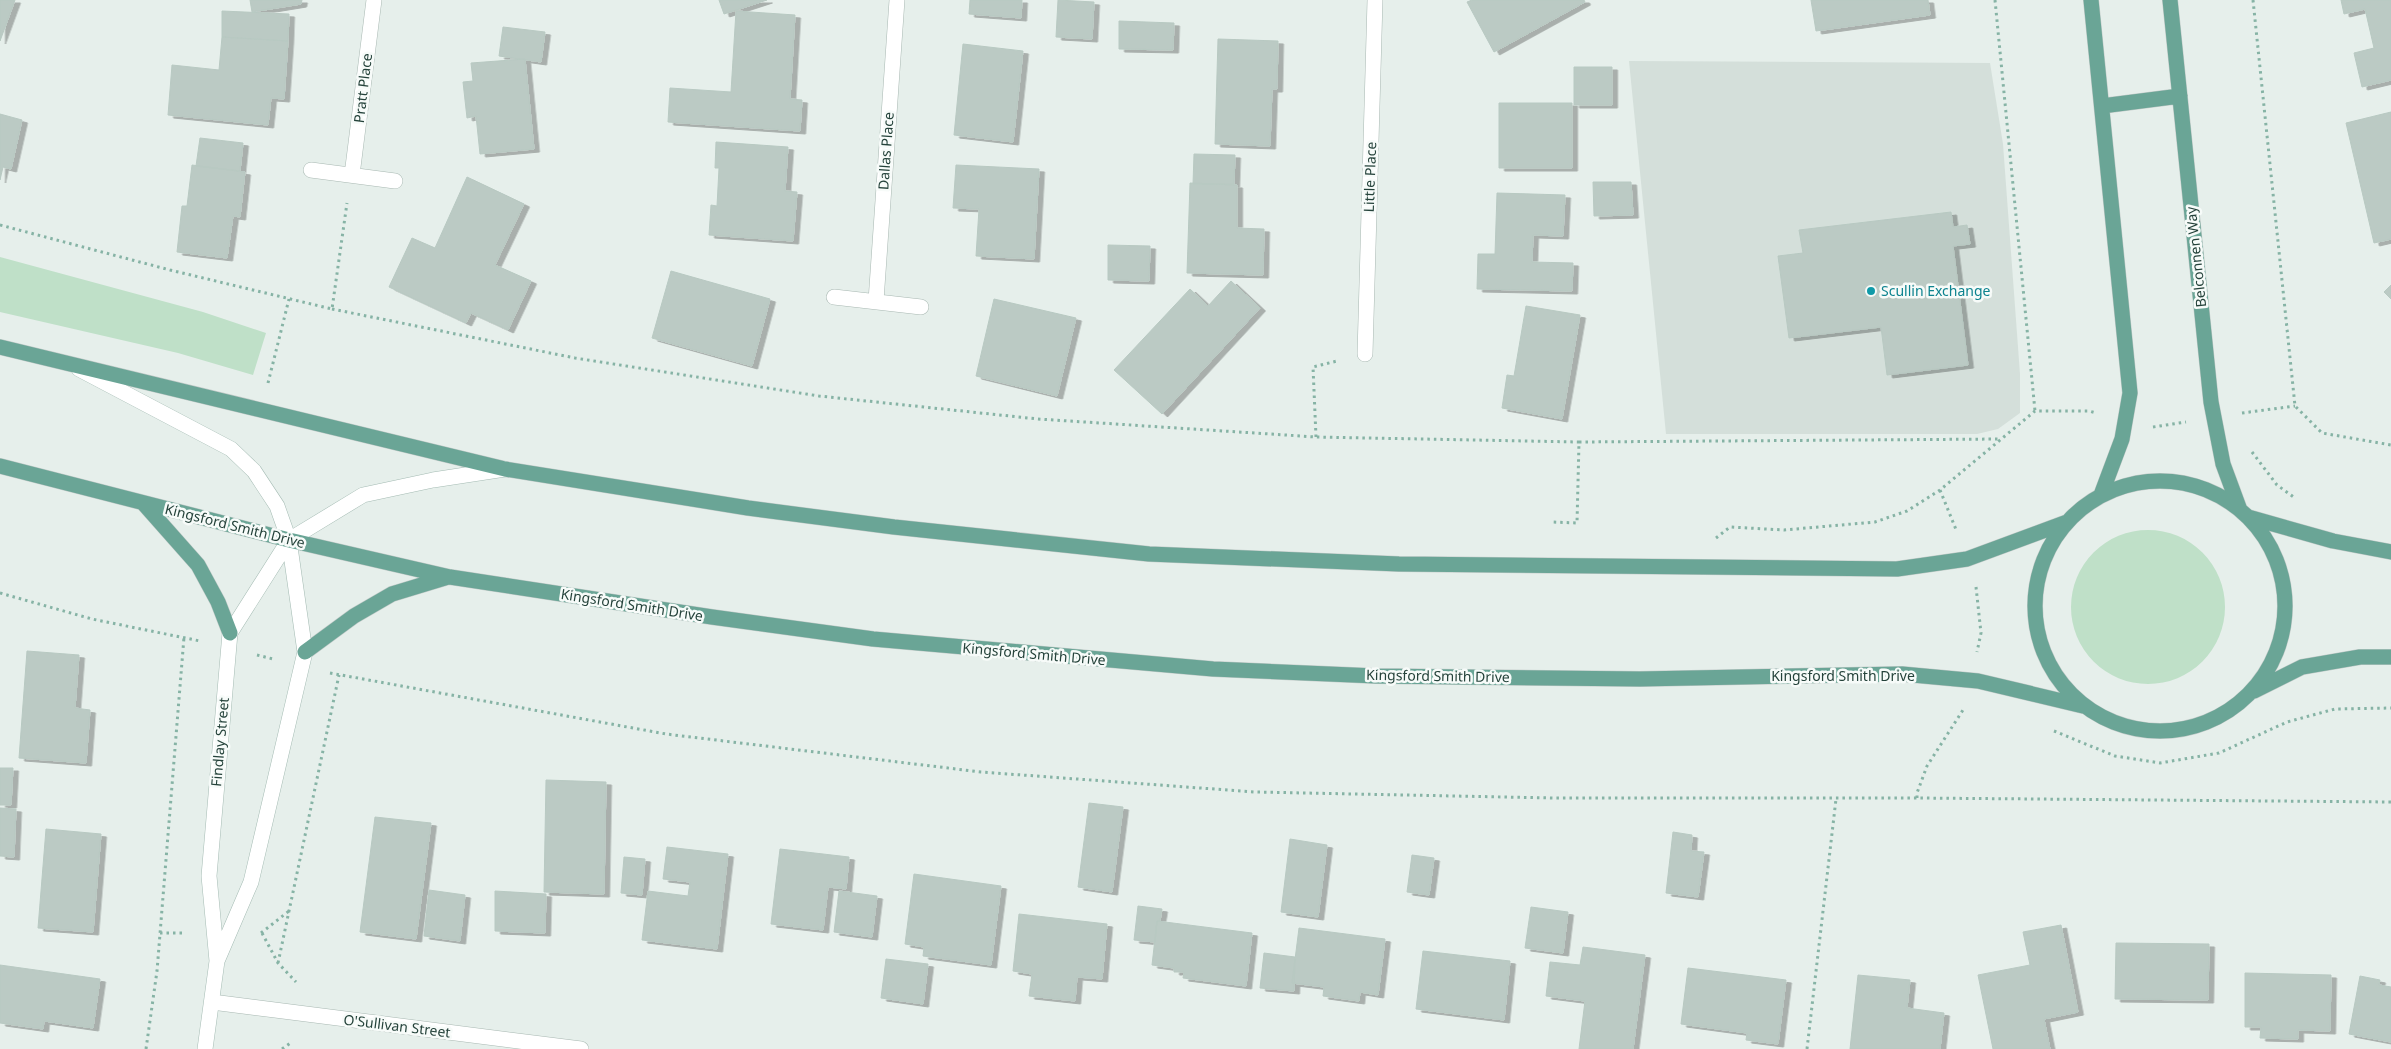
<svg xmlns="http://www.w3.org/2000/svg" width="2391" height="1049" viewBox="0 0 2391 1049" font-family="'Noto Sans',sans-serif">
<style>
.built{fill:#d4dfda}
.green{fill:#bfe0c8}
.building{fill:#bbcac4;stroke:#b8c9c2;filter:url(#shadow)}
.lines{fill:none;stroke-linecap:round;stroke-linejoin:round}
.street-casing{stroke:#a8b8b2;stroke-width:16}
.secondary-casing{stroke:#a4bbb3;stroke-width:16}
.primary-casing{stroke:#c2cac8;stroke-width:16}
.path{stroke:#86b3a5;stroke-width:3;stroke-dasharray:2.5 4;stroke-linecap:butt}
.street{stroke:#fff;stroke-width:15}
.secondary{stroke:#fff;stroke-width:15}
.primary{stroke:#6aa596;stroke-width:15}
.culture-dot{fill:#0f9aa8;stroke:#f7fbf9;stroke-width:2}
.labels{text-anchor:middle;stroke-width:5;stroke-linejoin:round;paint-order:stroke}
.street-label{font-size:14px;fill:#24423a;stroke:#f7fbf9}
.culture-label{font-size:14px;fill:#0d838f;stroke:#f7fbf9;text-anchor:start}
</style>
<defs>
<filter id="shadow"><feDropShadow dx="5.5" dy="3" stdDeviation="0" flood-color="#0004"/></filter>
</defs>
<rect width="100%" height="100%" fill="#e6efeb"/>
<path class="built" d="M1629,61L1990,63L2003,144L2020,374V413L1998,429L1977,434H1666Z"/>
<path class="green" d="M0,257L203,312L266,333L253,375L178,353L0,312Z
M2071 607a77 77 0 1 1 154 0a77 77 0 1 1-154 0Z"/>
<path class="building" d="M0,0H15L0,41Z
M250,0H302L301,4L252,12Z
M719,0H767L724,14Z
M970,0H1022L1021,18L969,14Z
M1058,0L1094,2L1092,39L1056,37Z
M1472,0H1584L1585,2L1494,52L1467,2Z
M1811,0H1928L1930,15L1816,31Z
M2341,0H2391V80L2362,87L2354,53L2374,48L2365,9L2344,14Z
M222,11L289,14L288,41L222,37Z
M736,11L795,15L790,99L802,100L800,131L668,122L670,88L731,92Z
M1119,21L1174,23L1173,50L1119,49Z
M503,27L545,32L541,62L499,56Z
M222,37L288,41L284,99L271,98L268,125L168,115L172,65L219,70Z
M1218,39L1278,41L1277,89H1272L1270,146L1215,144Z
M963,44L1023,51L1013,142L954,135Z
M525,59L534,149L480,154L476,116L467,118L463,82L473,81L471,63Z
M1574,67H1612V105H1574Z
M1499,103H1572V168H1499Z
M2391,112V239L2374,243L2346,123Z
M0,114L22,120L11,169L3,167L0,180Z
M200,138L243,143L240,171L196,166Z
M716,142L788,147L785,191L797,192L793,241L709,235L711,205L717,206L719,168H715Z
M1194,154L1235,155L1234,184H1193Z
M192,165L245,172L240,217L233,216L227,258L177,252L182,206H187Z
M956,165L1039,169L1034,259L976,256L979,209L953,208Z
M467,177L524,204L495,265L531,281L508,330L471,313L466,323L389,287L412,238L435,248Z
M1593,182H1631L1633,215L1594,216Z
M1190,183L1237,185V228L1264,229L1263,275L1187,273Z
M1497,193L1565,195L1563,236L1533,235L1532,262L1573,263L1572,291L1477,289L1478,254H1495Z
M1951,212L1953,227L1967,225L1970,244L1953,246L1968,365L1887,375L1881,327L1789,338L1778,256L1803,253L1799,230Z
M1108,245L1150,246L1149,281L1108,280Z
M671,271L770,299L752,366L652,338Z
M1231,281L1260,308L1162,414L1114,370L1190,289L1208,306Z
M2391,285V299L2384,292Z
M994,299L1076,318L1057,396L976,376Z
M1526,306L1580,315L1562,419L1502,408L1507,375L1514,376Z
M27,651L79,655L75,708L90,710L86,763L19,758Z
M0,768H13L11,805H0Z
M546,780L606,782L604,894L544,892Z
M1089,803L1123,807L1112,892L1078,887Z
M0,808L16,809L14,857L0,856Z
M375,817L431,823L416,939L360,932Z
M46,829L101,834L93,932L38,928Z
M1673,832L1692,835L1691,851L1704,852L1698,897L1666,893Z
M1290,839L1327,845L1318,917L1281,912Z
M667,847L728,854L717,949L642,940L648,891L688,896L690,882L663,879Z
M780,849L849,857L846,889L828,887L823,930L771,924Z
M1412,855L1434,858L1429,895L1407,892Z
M624,857L645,859L642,895L621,893Z
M914,874L1001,886L991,965L923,956L924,947L905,944Z
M429,890L465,895L460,941L424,936Z
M495,891L546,894L545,933L495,931Z
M839,891L877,896L872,937L834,932Z
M1138,906L1162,909L1160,921H1157L1155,942L1134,940Z
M1531,907L1568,912L1563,953L1525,948Z
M1019,914L1107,924L1102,979L1077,977L1075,1001L1029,996L1032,974L1013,971Z
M1157,921L1252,933L1246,986L1183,978L1184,972H1174V968L1152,965Z
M2061,925L2078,1012L2044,1019L2050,1049H1993L1978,975L2030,965L2023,932Z
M1299,928L1385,939L1378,995L1360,992L1359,1001L1323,996L1324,987L1292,983Z
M2116,943L2209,944L2208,1000L2115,999Z
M1583,947L1645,955L1633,1049H1579L1585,1001L1546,996L1550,962L1580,965Z
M1423,951L1510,961L1504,1020L1416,1009Z
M1264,953L1295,957L1294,991L1260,988Z
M886,959L928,964L923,1004L881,998Z
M0,965L100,979L93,1028L44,1021L43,1029L0,1023Z
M1688,968L1786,980L1778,1044L1746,1040L1747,1033L1681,1024Z
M2245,973L2331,975L2330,1031L2298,1030V1039L2260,1038L2261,1027H2245Z
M1858,975L1910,980L1907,1008L1944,1013L1940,1049H1850Z
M2360,976L2380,980L2379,985L2391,987V1042L2349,1034Z"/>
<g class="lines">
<g class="street-casing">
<path id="street" d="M311,170L395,181
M352,175L374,0
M834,297L921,307
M876,301L897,0
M1365,354L1375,0
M212,1002L581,1049"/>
</g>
<g class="secondary-casing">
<path id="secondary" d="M79,369L231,449L254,471L277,506L289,540L305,652L251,882L217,961
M205,1049L217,961L209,876L230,633L289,540L363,495L433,480L505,469"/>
</g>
<g class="primary-casing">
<path id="primary" d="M2091,0L2130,393L2122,439L2101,495
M2170,0L2211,402L2223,464L2240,510
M2102,106L2180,96
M0,347L505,469L748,508L894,527L1149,554L1399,564L1897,569L1967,559L2067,522
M0,466L289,540L450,577L712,617L873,639L1213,669L1376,676L1640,679L1902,674L1978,681L2083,706
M2035 606a125 125 0 1 1 250 0a125 125 0 1 1-250 0Z
M144,504L198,565L218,602L230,633
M2248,517L2333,541L2391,552
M305,652L354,616L392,594L448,577
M2254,691L2302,667L2360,657H2391"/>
</g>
<path class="path" d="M1995,0L2035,411
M2253,0L2295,406L2322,433L2391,445
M0,225L170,270L332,309L347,203
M332,309L575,358L819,396L1038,419L1316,437L1579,442L1577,523L1551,522
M268,383L289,299
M2242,413L2295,406
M2153,427L2186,422
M1316,437L1313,367L1337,361
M1579,442L2001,439
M2252,452L2277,485L2295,498
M1940,490L1957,532
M1716,538L1730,527L1784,530L1875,522L1907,511L1940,490L2035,411H2089L2096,413
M1976,587L1981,633L1977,652
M0,593L92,619L200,641
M257,655L273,659
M330,673L666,734L981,772L1255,792L1554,798H1917L2391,802
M2054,731L2115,756L2160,763L2219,753L2287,722L2335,709L2391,708
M1917,798V793L1927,766L1963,710
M160,933H185
M261,933L289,911
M262,933L278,963L296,982
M278,963L339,675
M146,1049L157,971L184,637
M282,1049L292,1042
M1807,1049L1836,799"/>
<use href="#street" class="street"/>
<use href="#secondary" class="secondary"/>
<use href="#primary" class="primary"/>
</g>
<circle class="culture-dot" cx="1871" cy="291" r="5"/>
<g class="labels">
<g class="street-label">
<text transform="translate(363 88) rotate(-83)" y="5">Pratt Place</text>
<text transform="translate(886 151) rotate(-86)" y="5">Dallas Place</text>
<text transform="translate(1370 177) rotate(-88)" y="5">Little Place</text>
<text transform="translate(2196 257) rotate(-96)" y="5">Belconnen Way</text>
<text transform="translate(235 526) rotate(14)" y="5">Kingsford Smith Drive</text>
<text transform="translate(632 605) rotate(9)" y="5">Kingsford Smith Drive</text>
<text transform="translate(1034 654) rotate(5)" y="5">Kingsford Smith Drive</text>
<text transform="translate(1438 676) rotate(1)" y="5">Kingsford Smith Drive</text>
<text x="1843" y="681">Kingsford Smith Drive</text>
<text transform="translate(220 742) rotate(-85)" y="5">Findlay Street</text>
<text transform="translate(397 1026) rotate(7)" y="5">O'Sullivan Street</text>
</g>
<g class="culture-label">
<text x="1881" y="296">Scullin Exchange</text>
</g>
</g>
</svg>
